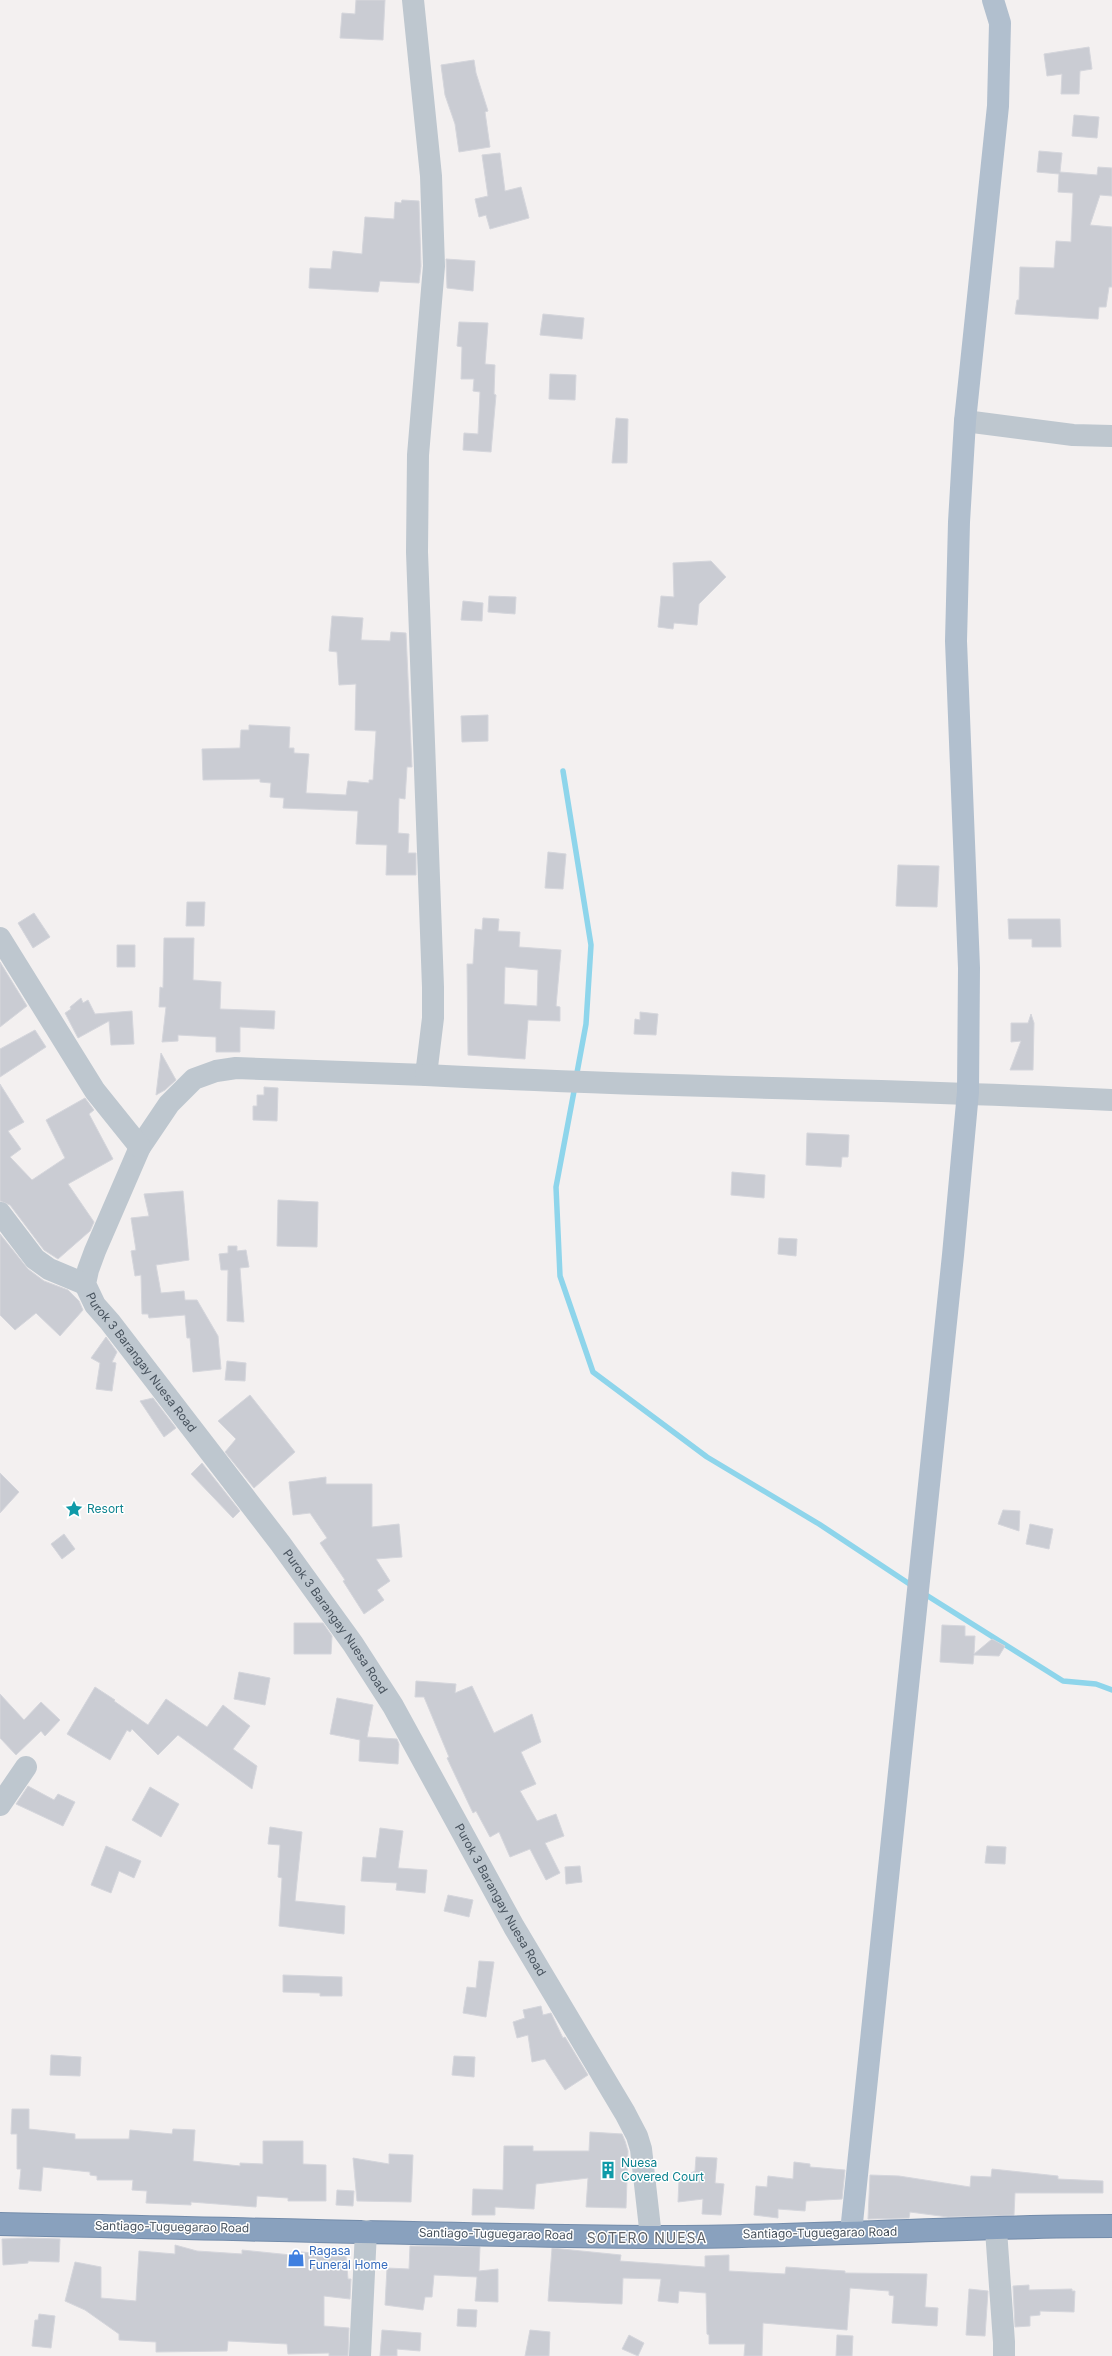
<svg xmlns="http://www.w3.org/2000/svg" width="1112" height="2356" viewBox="0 0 1112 2356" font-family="Inter,sans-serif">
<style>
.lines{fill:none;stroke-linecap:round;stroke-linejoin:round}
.stream{stroke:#8ed5eb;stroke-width:5.5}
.building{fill:#caccd3;stroke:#d5d6dc;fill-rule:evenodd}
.highway-casing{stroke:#748caa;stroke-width:24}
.minor{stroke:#bec7cf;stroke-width:22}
.major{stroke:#b1bfce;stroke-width:22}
.highway{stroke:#89a1be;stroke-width:22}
.labels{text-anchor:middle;stroke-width:3;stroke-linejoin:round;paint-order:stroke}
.street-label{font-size:12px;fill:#48535e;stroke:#fff}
.culture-label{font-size:12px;fill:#0d838f;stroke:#fff;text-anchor:start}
.shop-label{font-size:12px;fill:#366cbe;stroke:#fff;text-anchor:start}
.quarter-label{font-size:14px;letter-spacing:1px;fill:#5d6065;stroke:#fff}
</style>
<rect width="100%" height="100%" fill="#f3f0f0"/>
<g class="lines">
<path class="stream" d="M563,771L591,945L586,1024L576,1078
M575,1086L556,1187L560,1276L593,1372L707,1457L819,1524L914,1587
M923,1593L1063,1681L1096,1684L1112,1690"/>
</g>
<path class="building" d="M356,0H385L383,40L340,38L342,13L355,14Z
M1089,47L1092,69L1080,71L1079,94H1061L1062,74L1047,76L1044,54Z
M474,60L476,73L488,111L485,112L490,147L459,152L455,124L445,95L441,65Z
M1074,115L1099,117L1097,138L1072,136Z
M1039,151L1062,153L1060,172L1097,175L1098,167L1112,168V196L1100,195L1090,225L1112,227V287H1109L1106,307H1099L1098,319L1015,314L1017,300H1019L1020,267L1054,268L1056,241L1071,242L1073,193L1058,192L1059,174L1037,172Z
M500,153L505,191L521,187L529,218L490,229L486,215L479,217L475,199L488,196L482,155Z
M402,200L419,201L421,266L419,283L380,281L378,292L309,288L310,268L331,269L333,251L362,254L365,217L394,219L395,202L401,203Z
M446,259L475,261L473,291L447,288Z
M543,314L584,318L582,339L540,335Z
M459,322L488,323L485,364L495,365L494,394L496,395L491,452L463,450L464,433L478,434L480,392L473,391L474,379H461L462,347L457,346Z
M550,374L576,375L575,400L549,399Z
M616,418L628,419L627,463H612Z
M711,561L726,577L699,604L697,625L674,623L673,629L658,627L661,596L674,597L673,563Z
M489,596L516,597L515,614L488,612Z
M463,601L483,603L482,621L461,620Z
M332,616L363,618L361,640L390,641L391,632L406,633L412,767H407L405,799L399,798L398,833L409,834L408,853H416V875H386L387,845L356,844L358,811L283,808L284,798L270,797L271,783L260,782V779L203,780L202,749L240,748L241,730H249V725L290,727L289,748H294V753L309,754L306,793L346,795L348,781L369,783V780H373L376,731L355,730L356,684L339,685L337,652L329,651Z
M488,715V741L462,742L461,716Z
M548,852L566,854L563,889L545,888Z
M898,865L939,866L937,907L896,906Z
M187,902H205L204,926H186Z
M34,913L50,937L33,948L18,923Z
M483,918L499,919L498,931L520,932L519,947L561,950L556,1006L560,1007V1021L528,1020L525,1059L468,1055L467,964H473L475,929L482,930ZM505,967L538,970L537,1006L504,1004Z
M1008,919H1060L1061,947H1032V939H1009Z
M164,938H194L193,980L221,982L220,1009L275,1011L274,1029L240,1027V1052H216V1037L178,1035V1041L162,1042L166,1007H159L160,987L163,988Z
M117,945H135V967H117Z
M0,962L27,1006L0,1027Z
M81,998L83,1003L88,1000L95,1014L132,1011L134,1044L111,1045L109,1021L78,1038L65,1013L71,1009L70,1007Z
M640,1012L658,1014L656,1035L634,1034L635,1019L640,1020Z
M1031,1014L1034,1023L1033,1070H1010L1021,1041L1011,1042V1023H1028Z
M35,1030L46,1047L0,1077V1049Z
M161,1053L176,1080L165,1090L156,1095Z
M0,1084L24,1122L8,1131L21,1149L10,1157L32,1180L65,1158L46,1120L85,1098L94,1110L89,1114L113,1159L68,1184L94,1222L90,1231L58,1259L44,1250L10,1205L0,1201Z
M264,1087L278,1088L277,1121L253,1120V1106H257V1095H264Z
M807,1133L849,1135L848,1157H842L841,1167L806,1165Z
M732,1172L765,1175L764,1198L731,1195Z
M183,1191L189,1260L156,1265L161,1293L184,1291L185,1300H197L218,1336L221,1369L193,1372L190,1338H187L185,1315L149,1318L148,1314H142L141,1275L135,1276L131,1251L136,1250L131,1218L149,1216L144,1194Z
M278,1200L318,1202L317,1247L277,1246Z
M0,1234L28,1269L44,1281L68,1290L79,1301L83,1310L60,1336L36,1313L15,1330L0,1315Z
M779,1238L797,1239L796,1256L778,1254Z
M228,1246H237V1251L246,1250L249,1267L240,1268L244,1322L227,1321L228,1270H221L219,1254L228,1253Z
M106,1337L117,1352L112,1362L116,1363L112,1391L96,1389L100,1363L91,1358Z
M227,1361L246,1363L245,1381L225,1380Z
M250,1395L295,1452L254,1488L225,1452L236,1439L218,1421Z
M153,1398L176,1428L164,1437L140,1401Z
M202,1463L240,1511L233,1518L191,1474Z
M0,1473L19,1492L0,1513Z
M326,1477V1484H372V1527L399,1524L402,1557L376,1559L390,1581L377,1590L384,1600L364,1614L343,1581L345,1580L320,1543L327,1538L310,1513L293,1515L289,1482Z
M1003,1510L1020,1511L1019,1531L998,1524Z
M1030,1524L1053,1529L1049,1549L1026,1544Z
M64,1534L75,1549L62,1559L51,1544Z
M294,1623H323L332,1636L331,1654H294Z
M942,1625L965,1626V1636H975L974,1654L992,1639L1005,1646L999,1656L974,1655L973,1664L940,1662Z
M239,1672L270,1678L265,1705L234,1699Z
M416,1681L456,1684L455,1693L472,1686L494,1733L532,1714L541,1742L521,1752L536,1784L520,1791L537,1821L556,1814L564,1836L545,1843L560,1873L546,1880L530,1849L510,1857L499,1832L490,1837L476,1811L473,1813L447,1758L449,1757L424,1697H415Z
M95,1687L115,1700L114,1701L148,1725L166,1699L207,1727L223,1705L250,1726L233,1749L257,1766L252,1789L178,1735L158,1755L132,1729L130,1732L127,1730L110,1760L67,1734Z
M0,1694L24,1720L41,1702L60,1720L45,1736L41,1731L16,1755L0,1738Z
M337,1698L373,1705L367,1737L397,1739L399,1744L398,1764L359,1761L360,1740L330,1734Z
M28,1786L54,1800L58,1794L75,1802L63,1826L16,1804Z
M150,1787L179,1804L161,1837L132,1820Z
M270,1827L302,1832L295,1901L345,1906L344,1934L279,1926L282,1878L278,1877L280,1845L268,1844Z
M380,1828L403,1831L398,1868L427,1870L425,1893L396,1890L397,1883L361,1881L363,1857L376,1858Z
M106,1846L141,1861L134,1878L119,1871L111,1893L91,1885Z
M987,1846L1006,1847L1005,1864L985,1863Z
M580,1866L582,1882L566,1884L565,1867Z
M448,1895L473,1900L469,1917L444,1911Z
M479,1961L494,1962L486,2017L463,2013L467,1987L476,1988Z
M283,1975L342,1977V1996H320V1993L283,1992Z
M541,2006L543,2015L551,2013L563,2038L565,2037L588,2075L565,2090L545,2059L532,2062L528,2035L517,2038L513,2022L525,2018L523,2010Z
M51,2055L81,2057L80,2076L50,2075Z
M454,2056L475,2057L474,2077L452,2075Z
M12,2109H29V2129L75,2134V2139H129L130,2130L172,2134L173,2129L195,2130L193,2161L240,2166V2163L263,2164V2141H303V2164L326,2165V2201H288V2198L257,2196L256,2207L191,2202V2205L146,2203L147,2191L132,2190L133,2180H97V2176L90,2175V2172L43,2167L41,2191L19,2189L21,2169H17V2134H11Z
M590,2132L622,2134L625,2141L628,2151L626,2208L586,2207L588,2178L536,2184L534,2209L495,2207V2215H472L473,2189L503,2190L504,2146H533V2151H589Z
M389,2154L413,2155L411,2202L357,2201L353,2158L389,2164Z
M696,2157L717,2158L715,2183L724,2184L721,2215L702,2214L703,2199L678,2202L679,2179L695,2171Z
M794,2162L810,2164V2167L845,2170L842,2199L806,2201L805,2211L778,2209V2218L754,2215L756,2186L767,2187L768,2176L793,2179Z
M992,2169L1058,2176V2179L1103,2181V2193H1015L1014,2215L948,2217L910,2212L909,2218L868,2219L870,2175L899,2176L970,2187L971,2176L991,2177Z
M337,2190L354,2191L353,2206L336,2205Z
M28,2238L60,2239L59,2262L28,2261V2263L3,2265L2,2239Z
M175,2245L197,2251L242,2254V2250L291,2255V2251L346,2256L348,2279H351L350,2299L324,2296V2326L349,2328L348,2356H329V2353L288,2354L287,2344L228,2341L227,2351L156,2352V2342L119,2340V2334L85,2310L65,2301L75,2262L101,2267V2298L136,2301L139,2251L175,2254Z
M410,2246L480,2247L479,2271L498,2269V2302L475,2301L477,2277L434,2275L432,2297H425L423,2310L385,2305L387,2268L409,2269Z
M552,2248L621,2255L620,2261L705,2267V2256L729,2255V2271L785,2274L786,2267L845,2271V2273L927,2274L925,2307L938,2308L937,2326L892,2323L894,2296L889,2295V2291L850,2288L847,2330L763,2323L762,2356H744L745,2344H709V2335L707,2334L706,2293L679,2291L678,2303L658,2301L661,2279L623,2278L622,2304L548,2301Z
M1029,2285V2290L1072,2289V2291H1075L1074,2312L1040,2311V2315L1030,2316V2326L1015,2327L1013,2286Z
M969,2289L988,2291L985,2336L966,2335Z
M458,2309L477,2310L476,2327L457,2326Z
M39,2314L55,2316L51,2348L32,2346L35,2320H38Z
M382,2330L421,2333L420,2351L397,2349V2356H380Z
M530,2330L550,2332L549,2356H525Z
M629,2335L644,2343L638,2356L622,2349Z
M837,2335L853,2336L852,2356H836Z"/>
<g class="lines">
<g class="highway-casing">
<path id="highway" d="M0,2224C216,2228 432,2235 648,2237C803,2238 958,2226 1112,2226"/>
</g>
<g class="minor">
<path id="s1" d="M413,0L431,176L434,266L418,455L417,552L433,987V1018L426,1075L236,1068L216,1071L194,1079L169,1104L140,1147L95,1251L88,1270L85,1284L95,1305L110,1322L280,1543L353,1644L393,1706L514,1927L625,2113L637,2136L641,2149L651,2237"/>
<path d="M965,421L1073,435L1112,436"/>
<path d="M0,938L95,1091L140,1147"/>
<path d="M426,1075C655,1088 884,1088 1112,1100"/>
<path d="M0,1213L35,1259L49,1269L85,1284"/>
<path d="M0,1805L26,1767"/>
<path d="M996,2230L1004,2342V2356"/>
<path d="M360,2356L366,2231"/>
</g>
<path class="major" d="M851,2232L953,1255L968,1092L969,968L956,641L959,522L965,421L998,106L1000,23L993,0"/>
<use href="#highway" class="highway"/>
</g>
<defs>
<g id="sight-bare" transform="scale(1.38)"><path d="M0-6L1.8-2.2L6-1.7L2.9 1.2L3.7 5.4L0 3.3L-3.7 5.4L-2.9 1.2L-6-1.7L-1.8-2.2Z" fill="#0f9aa8" stroke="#fff" stroke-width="2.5" paint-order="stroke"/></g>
<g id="building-bare" transform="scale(1.38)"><path d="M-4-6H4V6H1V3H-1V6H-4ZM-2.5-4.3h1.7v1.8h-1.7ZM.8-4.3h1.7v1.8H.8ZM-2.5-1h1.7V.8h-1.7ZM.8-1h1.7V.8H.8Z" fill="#0f9aa8" stroke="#fff" stroke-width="2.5" paint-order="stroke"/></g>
<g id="shop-bare" transform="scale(1.38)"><path d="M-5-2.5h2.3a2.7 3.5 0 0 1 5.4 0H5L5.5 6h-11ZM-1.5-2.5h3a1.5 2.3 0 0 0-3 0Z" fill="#3f7fe0" stroke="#fff" stroke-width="2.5" paint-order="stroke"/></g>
</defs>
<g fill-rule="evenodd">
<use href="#sight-bare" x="74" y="1509"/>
<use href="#building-bare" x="608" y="2170"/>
<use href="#shop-bare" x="296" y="2258"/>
</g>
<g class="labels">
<g class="street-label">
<text dy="4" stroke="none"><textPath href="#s1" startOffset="1643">Purok 3 Barangay Nuesa Road</textPath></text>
<text dy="4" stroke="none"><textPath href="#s1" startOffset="1967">Purok 3 Barangay Nuesa Road</textPath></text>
<text dy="4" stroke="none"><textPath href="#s1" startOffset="2291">Purok 3 Barangay Nuesa Road</textPath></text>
<text transform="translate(172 2227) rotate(1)" y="4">Santiago-Tuguegarao Road</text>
<text transform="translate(820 2233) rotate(-1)" y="4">Santiago-Tuguegarao Road</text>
<text transform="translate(496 2234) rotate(1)" y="4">Santiago-Tuguegarao Road</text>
</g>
<g class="culture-label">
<text x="87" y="1513">Resort</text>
<text x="621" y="2167">Nuesa<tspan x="621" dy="14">Covered Court</tspan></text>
</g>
<g class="shop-label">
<text x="309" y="2255">Ragasa<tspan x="309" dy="14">Funeral Home</tspan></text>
</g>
<g class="quarter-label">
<text x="647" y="2243">SOTERO NUESA</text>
</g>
</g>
</svg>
